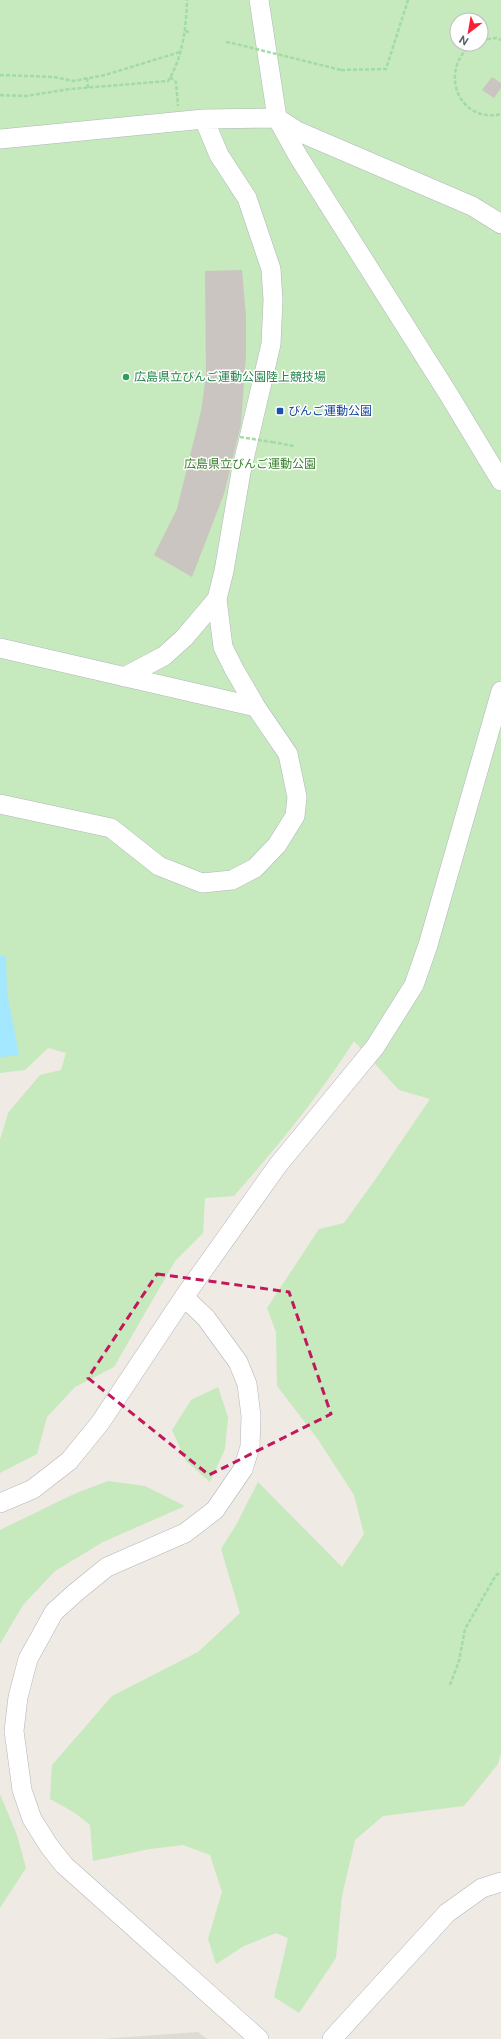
<svg xmlns="http://www.w3.org/2000/svg" width="501" height="2039" viewBox="0 0 501 2039" font-family="'Public Sans','Noto Sans JP',sans-serif">
<style>
.industrial{fill:#dedad6}
.green{fill:#c6e9be;fill-rule:evenodd}
.water{fill:#a4e8ff}
.building{fill:#cac5c0}
.lines{fill:none;stroke-linecap:round;stroke-linejoin:round}
.minor-casing{stroke:#b1b6ba;stroke-width:20}
.path{stroke:#a0dca4;stroke-width:2.5;stroke-dasharray:4 2;stroke-linecap:butt}
.minor{stroke:#fff;stroke-width:19}
.path-bridge{stroke:#a0dca4;stroke-width:2.5;stroke-dasharray:4 2;stroke-linecap:butt}
.marked{fill:none;stroke:#c2185b;stroke-width:3;stroke-dasharray:8 5;stroke-linejoin:round}
.leisure-dot{fill:#2e9e5b;stroke:#fff;stroke-width:1.5}
.transit-dot{fill:#1a4fb4;stroke:#fff;stroke-width:1.5}
.labels{text-anchor:middle;stroke-width:3;stroke-linejoin:round;paint-order:stroke}
.leisure-label{font-size:12px;fill:#27864d;stroke:#fff;text-anchor:start}
.transit-label{font-size:12px;fill:#164399;stroke:#fff;text-anchor:start}
.park-label{font-size:12px;fill:#39832d;stroke:#fff}
</style>
<rect width="100%" height="100%" fill="#efeae3"/>
<path class="industrial" d="M198,2032L207,2039H102Z"/>
<path class="green" d="M0,0H501V1753L498,1764L464,1806L383,1816L355,1840L342,1896L336,1958L299,2013L274,1997L288,1938L276,1933L244,1946L216,1964L208,1939L222,1892L210,1855L183,1845L150,1849L93,1861L90,1825L75,1813L50,1799L52,1765L112,1696L198,1652L240,1613L221,1549L236,1525L258,1482L342,1567L364,1534L354,1495L317,1438L277,1386L276,1332L267,1308L319,1229L344,1223L377,1177L430,1099L399,1090L354,1041C319,1096 277,1147 234,1196L205,1198L203,1233L175,1261L114,1367L75,1387L47,1417L37,1454L0,1473V1140L8,1113L40,1075L61,1070L66,1053L48,1048L25,1070L0,1073ZM457,20H481V44H457Z
M218,1387L228,1417L225,1449L210,1482L186,1461L172,1430L191,1400Z
M108,1481L145,1486L185,1506L103,1542L55,1571L23,1605L0,1644V1530L74,1494Z
M0,1794L17,1835L26,1868L0,1908Z"/>
<path class="water" d="M0,955L6,956L7,992L19,1055L0,1057Z"/>
<path class="building" d="M492,77L501,83V88L494,98L482,90Z
M242,270L246,317V355L241,424L224,494L192,577L154,555L177,509L201,411L206,376L205,271Z"/>
<g class="lines">
<g class="minor-casing">
<path id="minor" d="M259,0L277,118L298,156L449,395L501,481
M0,139L204,119L277,118L297,131L472,206L501,224
M0,648L256,707
M124,677L164,656L184,638L217,599
M0,804L111,828L159,866L202,883L232,880L255,868L277,845L295,816L297,797L288,754L256,707L234,669L223,647L217,599L224,571L241,472L271,344L273,300L271,269L247,198L219,155L204,119
M184,1297L206,1318L238,1362L247,1384L251,1416L250,1447L243,1469L215,1510L185,1533L107,1567L75,1593L54,1612L28,1659L18,1697L14,1731L22,1790L32,1819L49,1846L64,1865L259,2039
M0,1503L33,1489L69,1461L100,1423L184,1297L278,1165L375,1047L414,985L428,945L501,691
M332,2039L447,1913L482,1888L501,1882"/>
</g>
<path class="path" d="M185,31L189,32
M481,40L496,38L501,40
M226,42L232,43
M472,44C437,72 460,124 501,114
M341,70L386,69L408,0
M0,75L54,77L73,81L105,75L180,52
M170,77L176,82L178,106
M87,78L88,88
M0,95L26,96L70,89L168,81C183,57 186,28 187,0
M272,442L294,446
M450,1685L459,1661L465,1629L496,1575L501,1573"/>
<use href="#minor" class="minor"/>
<path class="path-bridge" d="M232,43L341,70
M240,437L272,442"/>
</g>
<path class="marked" d="M157,1274L289,1292L331,1414L209,1475L88,1378Z"/>
<circle class="leisure-dot" cx="126" cy="377" r="4"/>
<rect class="transit-dot" x="276" y="407" width="8" height="8" rx="2"/>
<g class="labels">
<g class="leisure-label">
<text x="134" y="381">広島県立びんご運動公園陸上競技場</text>
</g>
<g class="transit-label">
<text x="288" y="415">びんご運動公園</text>
</g>
<g class="park-label">
<text x="250" y="468">広島県立びんご運動公園</text>
</g>
</g>
<g transform="translate(469 32) rotate(211)"><circle r="19" fill="#ffffff" stroke="#bdc0c1"/>
<path d="M0-3L7 15L0 10L-7 15Z" fill="#f82138"/>
<text y="-6" font-size="11" font-weight="bold" text-anchor="middle" fill="#5b6265">N</text>
</g>
</svg>
